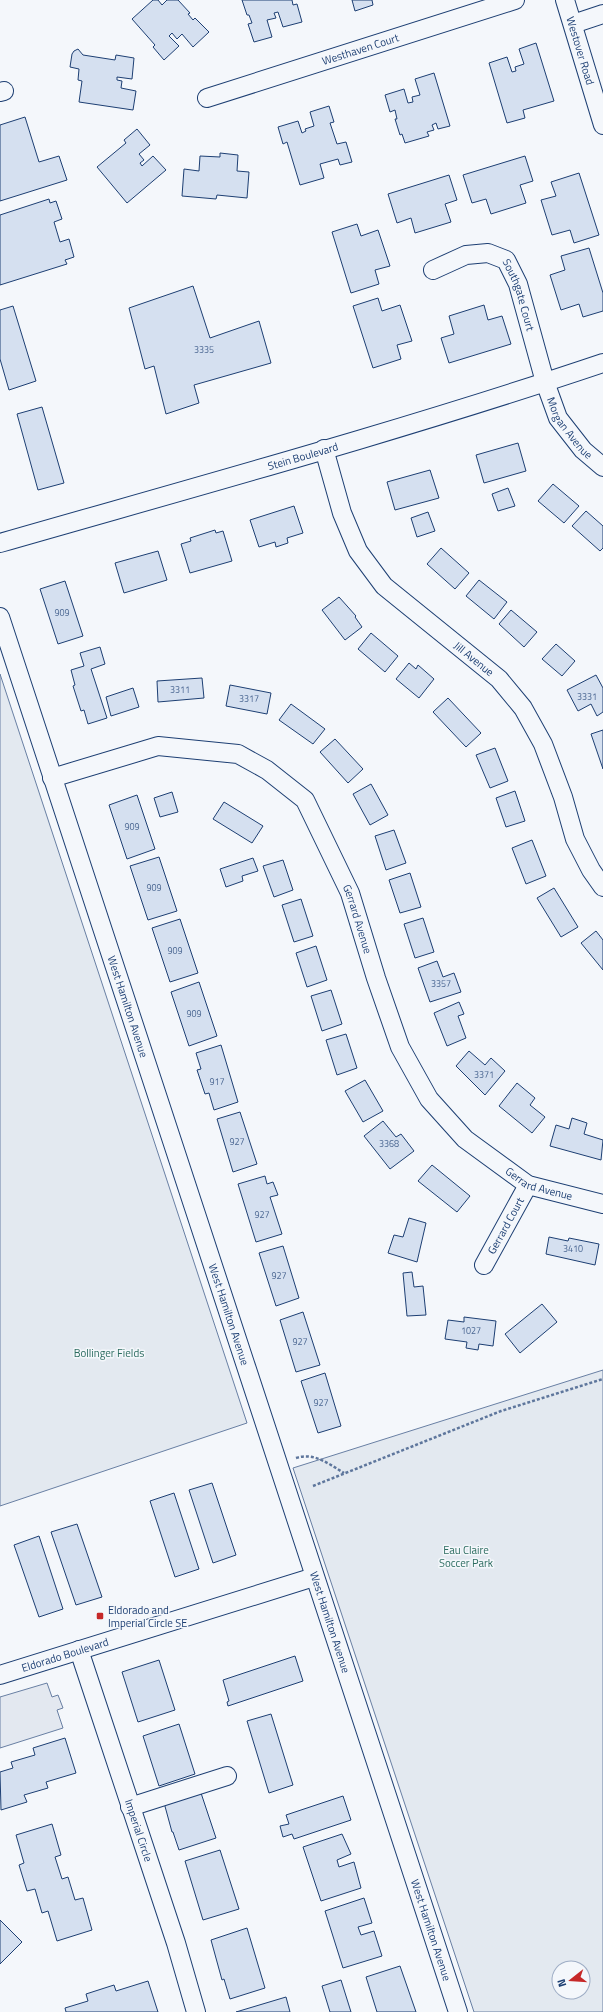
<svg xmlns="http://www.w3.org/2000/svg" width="603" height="2012" viewBox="0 0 603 2012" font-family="'Titillium Web',sans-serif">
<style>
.green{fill:#e3e9f0;stroke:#687fa3;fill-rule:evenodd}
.parking{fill:#e3e8f0;stroke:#687fa3}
.building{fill:#d5e0f0;stroke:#1d3f73}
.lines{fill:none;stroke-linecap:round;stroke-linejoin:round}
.minor-casing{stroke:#1d3f73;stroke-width:20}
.path{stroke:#5e769c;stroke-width:2.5;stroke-dasharray:3 2;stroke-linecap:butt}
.minor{stroke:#f4f7fb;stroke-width:18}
.poi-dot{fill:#c62828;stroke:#f4f7fb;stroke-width:1.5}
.labels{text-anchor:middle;stroke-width:3;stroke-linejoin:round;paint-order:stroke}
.number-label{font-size:9px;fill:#4b6792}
.street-label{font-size:11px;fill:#1d3f73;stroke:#f4f7fb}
.park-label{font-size:11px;fill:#2c6c60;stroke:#f4f7fb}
.poi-label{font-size:11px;fill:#1d3f73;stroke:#f4f7fb;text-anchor:start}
</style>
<rect width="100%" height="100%" fill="#f4f7fb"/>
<path class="green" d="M0,674L247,1423L0,1506Z
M603,1370V2012H474L293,1468ZM559,1968H583V1992H559Z"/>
<path class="parking" d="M47,1683L52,1697L58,1695L63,1708L57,1710L63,1728L0,1748V1697Z"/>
<path class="building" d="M153,0H158L162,5L167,0H178L190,13L188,14L193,20L195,18L209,32L193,47L182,34L177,39L172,33L169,36L179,46L164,60L153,47L155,45L132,19Z
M242,0H292L293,5L297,4L302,22L283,27L278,12L274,13L276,18L267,20L272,37L254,42L248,24L252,23L249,15H247Z
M352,0H372L373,5L355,11Z
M536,43L554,101L523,110L525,118L507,123L489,63L507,57L512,72L516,71L515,67L524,64L519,49Z
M78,49L83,55L115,60L116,55L134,58L132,79L117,77V80L122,81L121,88L136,91L133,110L79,102L82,81L78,80L79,69L70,67L72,54L74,51Z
M434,73L450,126L438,129L436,123L432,125L434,130L427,132L429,136L405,143L402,134L400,135L395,119H397L395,110L390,112L385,95L404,89L408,103L413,102L412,97L420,95L415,79Z
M329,106L334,122L330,123L337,144L346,142L352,162L340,165L338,159L320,164L324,178L300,185L287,142L283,144L278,127L298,121L302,133L306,131L305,129L314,126L310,112Z
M25,117L39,162L59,156L67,180L0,201V125Z
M137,129L150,145L139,154L144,160L140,163L142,166L153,156L166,170L127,203L97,167L126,143L124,140Z
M220,153L238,155L237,171L249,172L247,198L217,195L216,199L182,196L184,169L199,171L200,156L220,157Z
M525,156L533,181L520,185L526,203L491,214L486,199L472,203L463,175Z
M579,173L599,235L574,243L570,230L552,235L541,200L556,196L551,182Z
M449,175L457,200L445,204L451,222L415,233L411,218L397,223L388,194Z
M49,199L50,203L56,201L62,219L54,222L60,242L69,239L74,257L65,260L67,264L0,285V215Z
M357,224L361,236L378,230L390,266L375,270L379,284L351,293L332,232Z
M589,248L603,293V311L583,317L579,304L561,310L550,275L565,270L561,256Z
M193,286L210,338L259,321L271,363L194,385L199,403L166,414L154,366L145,369L129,308Z
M378,298L382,311L400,305L412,341L397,345L401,359L373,368L353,306Z
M484,305L488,320L502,316L511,344L449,363L441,338L454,334L449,316Z
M13,306L36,381L9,390L0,359V310Z
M42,407L64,483L38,490L17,414Z
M518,443L526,471L484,483L476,455Z
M430,470L439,498L395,510L387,482Z
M553,484L579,506L564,523L538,501Z
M508,488L515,506L498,511L492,494Z
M294,506L303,533L287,538L288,543L276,547L275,542L259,547L250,520Z
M586,511L603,526V548L600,551L572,526Z
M428,512L435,531L417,537L411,518Z
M215,530L216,533L223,531L232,561L190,573L181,544L191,541L190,538Z
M441,548L469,573L455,589L427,564Z
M158,551L167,580L124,593L115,563Z
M479,580L507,602L494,619L466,596Z
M65,581L83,636L58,644L40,589Z
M339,597L356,616L355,617L362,627L345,640L322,610Z
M511,610L537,632L524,647L499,624Z
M371,633L398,656L385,672L358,649Z
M556,644L575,661L562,676L542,659Z
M100,647L105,664L91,669L107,718L88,724L84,710L81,711L73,686L75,685L71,670L84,666L80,653Z
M409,663L416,669L418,665L434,679L419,698L396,679Z
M596,675L603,688V712L597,716L591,704L578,711L567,690Z
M202,678L204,698L158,702L157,681Z
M230,685L271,693L267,714L226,706Z
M133,688L139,707L111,716L106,697Z
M448,698L481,733L466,747L433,712Z
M291,704L325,729L313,744L279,720Z
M603,730V769L591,734Z
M335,739L363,769L348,783L320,752Z
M495,748L508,781L490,788L476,755Z
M371,784L388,815L370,825L353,794Z
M515,791L525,821L506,827L496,798Z
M172,792L178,812L160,817L154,798Z
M137,795L155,849L127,859L109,805Z
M224,802L263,826L252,843L213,819Z
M394,830L406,863L386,870L375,836Z
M532,840L546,876L526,884L512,848Z
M159,857L177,911L148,920L130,866Z
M253,858L258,871L242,876L243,881L226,887L220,869Z
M283,860L293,890L274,897L263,866Z
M410,873L421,907L400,913L389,880Z
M554,888L578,927L561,937L537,898Z
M301,899L313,936L294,942L282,905Z
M423,918L434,952L415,958L404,924Z
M180,919L198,973L170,982L152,928Z
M596,931L603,940V970L581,943Z
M316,946L327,980L307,987L296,953Z
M437,961L443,977L454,973L461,992L430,1002L418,968Z
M199,982L217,1036L189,1046L171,992Z
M331,990L342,1024L322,1031L311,996Z
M459,1002L464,1014L458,1016L466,1038L447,1046L434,1013Z
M346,1034L357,1068L337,1075L326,1040Z
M221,1045L238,1102L214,1110L209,1093L205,1094L197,1070L201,1069L196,1053Z
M469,1051L485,1065L491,1058L505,1071L485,1095L456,1066Z
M365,1080L383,1111L363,1122L345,1091Z
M517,1083L535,1098L530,1105L545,1117L532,1133L499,1106Z
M240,1112L257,1164L233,1172L217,1119Z
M572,1118L587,1123L584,1134L603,1140L601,1160L550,1146L556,1125L569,1129Z
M383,1121L396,1137L401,1134L414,1151L390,1169L364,1136Z
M432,1165L470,1196L457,1212L418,1181Z
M265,1176L267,1184L273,1182L278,1195L270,1197L282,1234L256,1242L238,1184Z
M409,1218L426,1223L417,1262L388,1253L394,1235L403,1237Z
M549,1237L568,1241L569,1238L599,1244L595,1265L546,1254Z
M283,1246L299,1298L276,1306L259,1253Z
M412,1272L414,1287L423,1286L426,1315L407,1316L403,1273Z
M542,1304L557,1322L520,1353L505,1334Z
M303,1312L320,1365L296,1372L280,1320Z
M464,1317L496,1321L493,1346L479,1344L478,1350L466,1348L467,1342L445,1339L448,1320L464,1322Z
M325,1373L341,1426L318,1433L301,1381Z
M212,1483L236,1555L213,1563L189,1490Z
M174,1493L199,1569L175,1577L150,1501Z
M77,1524L102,1597L76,1605L51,1532Z
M39,1536L63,1609L39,1617L14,1545Z
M295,1656L303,1681L228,1706L227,1702L229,1701L223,1680Z
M159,1660L175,1710L138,1722L122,1672Z
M271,1714L293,1785L269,1793L247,1721Z
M179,1724L195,1774L159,1786L143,1736Z
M65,1738L76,1773L46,1782L48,1788L24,1795L27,1802L1,1810L0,1772L13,1768L11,1762L35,1755L33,1748Z
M199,1787L216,1838L179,1850L173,1832H172L163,1799Z
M343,1796L351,1820L294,1839L292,1834L283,1837L280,1826L289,1824L286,1815Z
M52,1824L61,1855L55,1857L62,1879L68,1877L75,1900L83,1898L92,1930L57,1941L48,1911L42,1913L35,1889L27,1891L19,1865L24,1863L16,1835Z
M342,1834L351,1854L337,1860L339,1867L354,1862L361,1888L321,1901L303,1847Z
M220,1850L239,1909L203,1920L185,1861Z
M364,1898L372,1923L358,1927L361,1935L374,1931L382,1956L343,1968L325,1911Z
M0,1920L22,1942L0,1964Z
M247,1928L265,1988L230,1999L224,1979L222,1980L211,1940Z
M400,1966L416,2012H377L366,1977Z
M341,1980L351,2012H330L322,1986Z
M148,1981L158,2012H66L65,2008L88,2001L86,1994L114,1985L116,1991Z
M286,1997L290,2012H236Z"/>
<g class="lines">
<g class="minor-casing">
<g id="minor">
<path id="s1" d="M565,0L603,125"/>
<path d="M573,24L603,14"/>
<path d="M0,92L4,91"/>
<path id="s2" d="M207,98L515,0"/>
<path id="s3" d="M433,270L466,255L488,253L506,260L518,284L545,382L558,418L583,450L603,467"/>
<path id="s4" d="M324,449L342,513L358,551L384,586L499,679L523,708L543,744L563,797L575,839L591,870L603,887"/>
<path id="s5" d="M0,543C202,485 404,430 603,363"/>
<path id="s6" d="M0,617L458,2012"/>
<path id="s7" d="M52,778L158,746L238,754L267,770L305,800L350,893L376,978L400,1047L429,1099L465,1139L528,1185L603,1204"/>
<path id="s8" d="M484,1265L528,1185"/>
<path id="s9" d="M79,1650L176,1943L196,2012"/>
<path id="s10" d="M0,1675L314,1577"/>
<path d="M130,1807L227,1776"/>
</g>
</g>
<path class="path" d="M296,1458C314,1452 329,1464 344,1473
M313,1486L501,1411L603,1379"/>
<use href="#minor" class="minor"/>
</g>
<rect class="poi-dot" x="96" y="1612" width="8" height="8" rx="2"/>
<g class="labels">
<g class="number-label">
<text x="204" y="353">3335</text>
<text x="62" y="616">909</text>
<text x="180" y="693">3311</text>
<text x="587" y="700">3331</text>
<text x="249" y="702">3317</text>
<text x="132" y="830">909</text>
<text x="154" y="891">909</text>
<text x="175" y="954">909</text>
<text x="441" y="987">3357</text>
<text x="194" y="1017">909</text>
<text x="484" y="1078">3371</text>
<text x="217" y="1085">917</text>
<text x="237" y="1145">927</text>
<text x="389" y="1147">3368</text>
<text x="262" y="1218">927</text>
<text x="573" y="1252">3410</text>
<text x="279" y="1279">927</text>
<text x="471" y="1334">1027</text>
<text x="300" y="1345">927</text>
<text x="321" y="1406">927</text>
</g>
<g class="street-label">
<text dy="4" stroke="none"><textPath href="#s2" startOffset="161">Westhaven Court</textPath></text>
<text dy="4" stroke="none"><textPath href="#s1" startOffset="53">Westover Road</textPath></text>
<text dy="4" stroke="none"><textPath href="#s3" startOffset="115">Southgate Court</textPath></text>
<text dy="4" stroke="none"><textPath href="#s3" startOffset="259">Morgan Avenue</textPath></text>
<text dy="4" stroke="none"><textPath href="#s5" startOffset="315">Stein Boulevard</textPath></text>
<text dy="4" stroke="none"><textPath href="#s4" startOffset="267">Jill Avenue</textPath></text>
<text dy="4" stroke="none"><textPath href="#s7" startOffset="403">Gerrard Avenue</textPath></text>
<text dy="4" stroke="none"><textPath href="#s6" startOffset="410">West Hamilton Avenue</textPath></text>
<text dy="4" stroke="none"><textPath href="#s7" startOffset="739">Gerrard Avenue</textPath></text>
<text dy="4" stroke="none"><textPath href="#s8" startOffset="45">Gerrard Court</textPath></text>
<text dy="4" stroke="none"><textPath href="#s6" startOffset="734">West Hamilton Avenue</textPath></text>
<text dy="4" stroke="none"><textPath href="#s6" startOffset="1058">West Hamilton Avenue</textPath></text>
<text dy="4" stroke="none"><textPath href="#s10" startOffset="68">Eldorado Boulevard</textPath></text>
<text dy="4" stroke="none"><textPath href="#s9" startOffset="190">Imperial Circle</textPath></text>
<text dy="4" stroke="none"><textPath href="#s6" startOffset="1382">West Hamilton Avenue</textPath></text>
</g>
<g class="park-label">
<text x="109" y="1357">Bollinger Fields</text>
<text x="466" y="1554">Eau Claire<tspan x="466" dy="13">Soccer Park</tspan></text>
</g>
<g class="poi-label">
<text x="108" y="1614">Eldorado and<tspan x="108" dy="13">Imperial Circle SE</tspan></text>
</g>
</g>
<g transform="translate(571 1980) rotate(253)"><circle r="19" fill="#f4f7fb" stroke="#9eadc5"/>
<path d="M0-3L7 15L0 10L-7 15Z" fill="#c62828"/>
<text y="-6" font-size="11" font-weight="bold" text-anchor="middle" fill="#1d3f73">N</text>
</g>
</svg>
